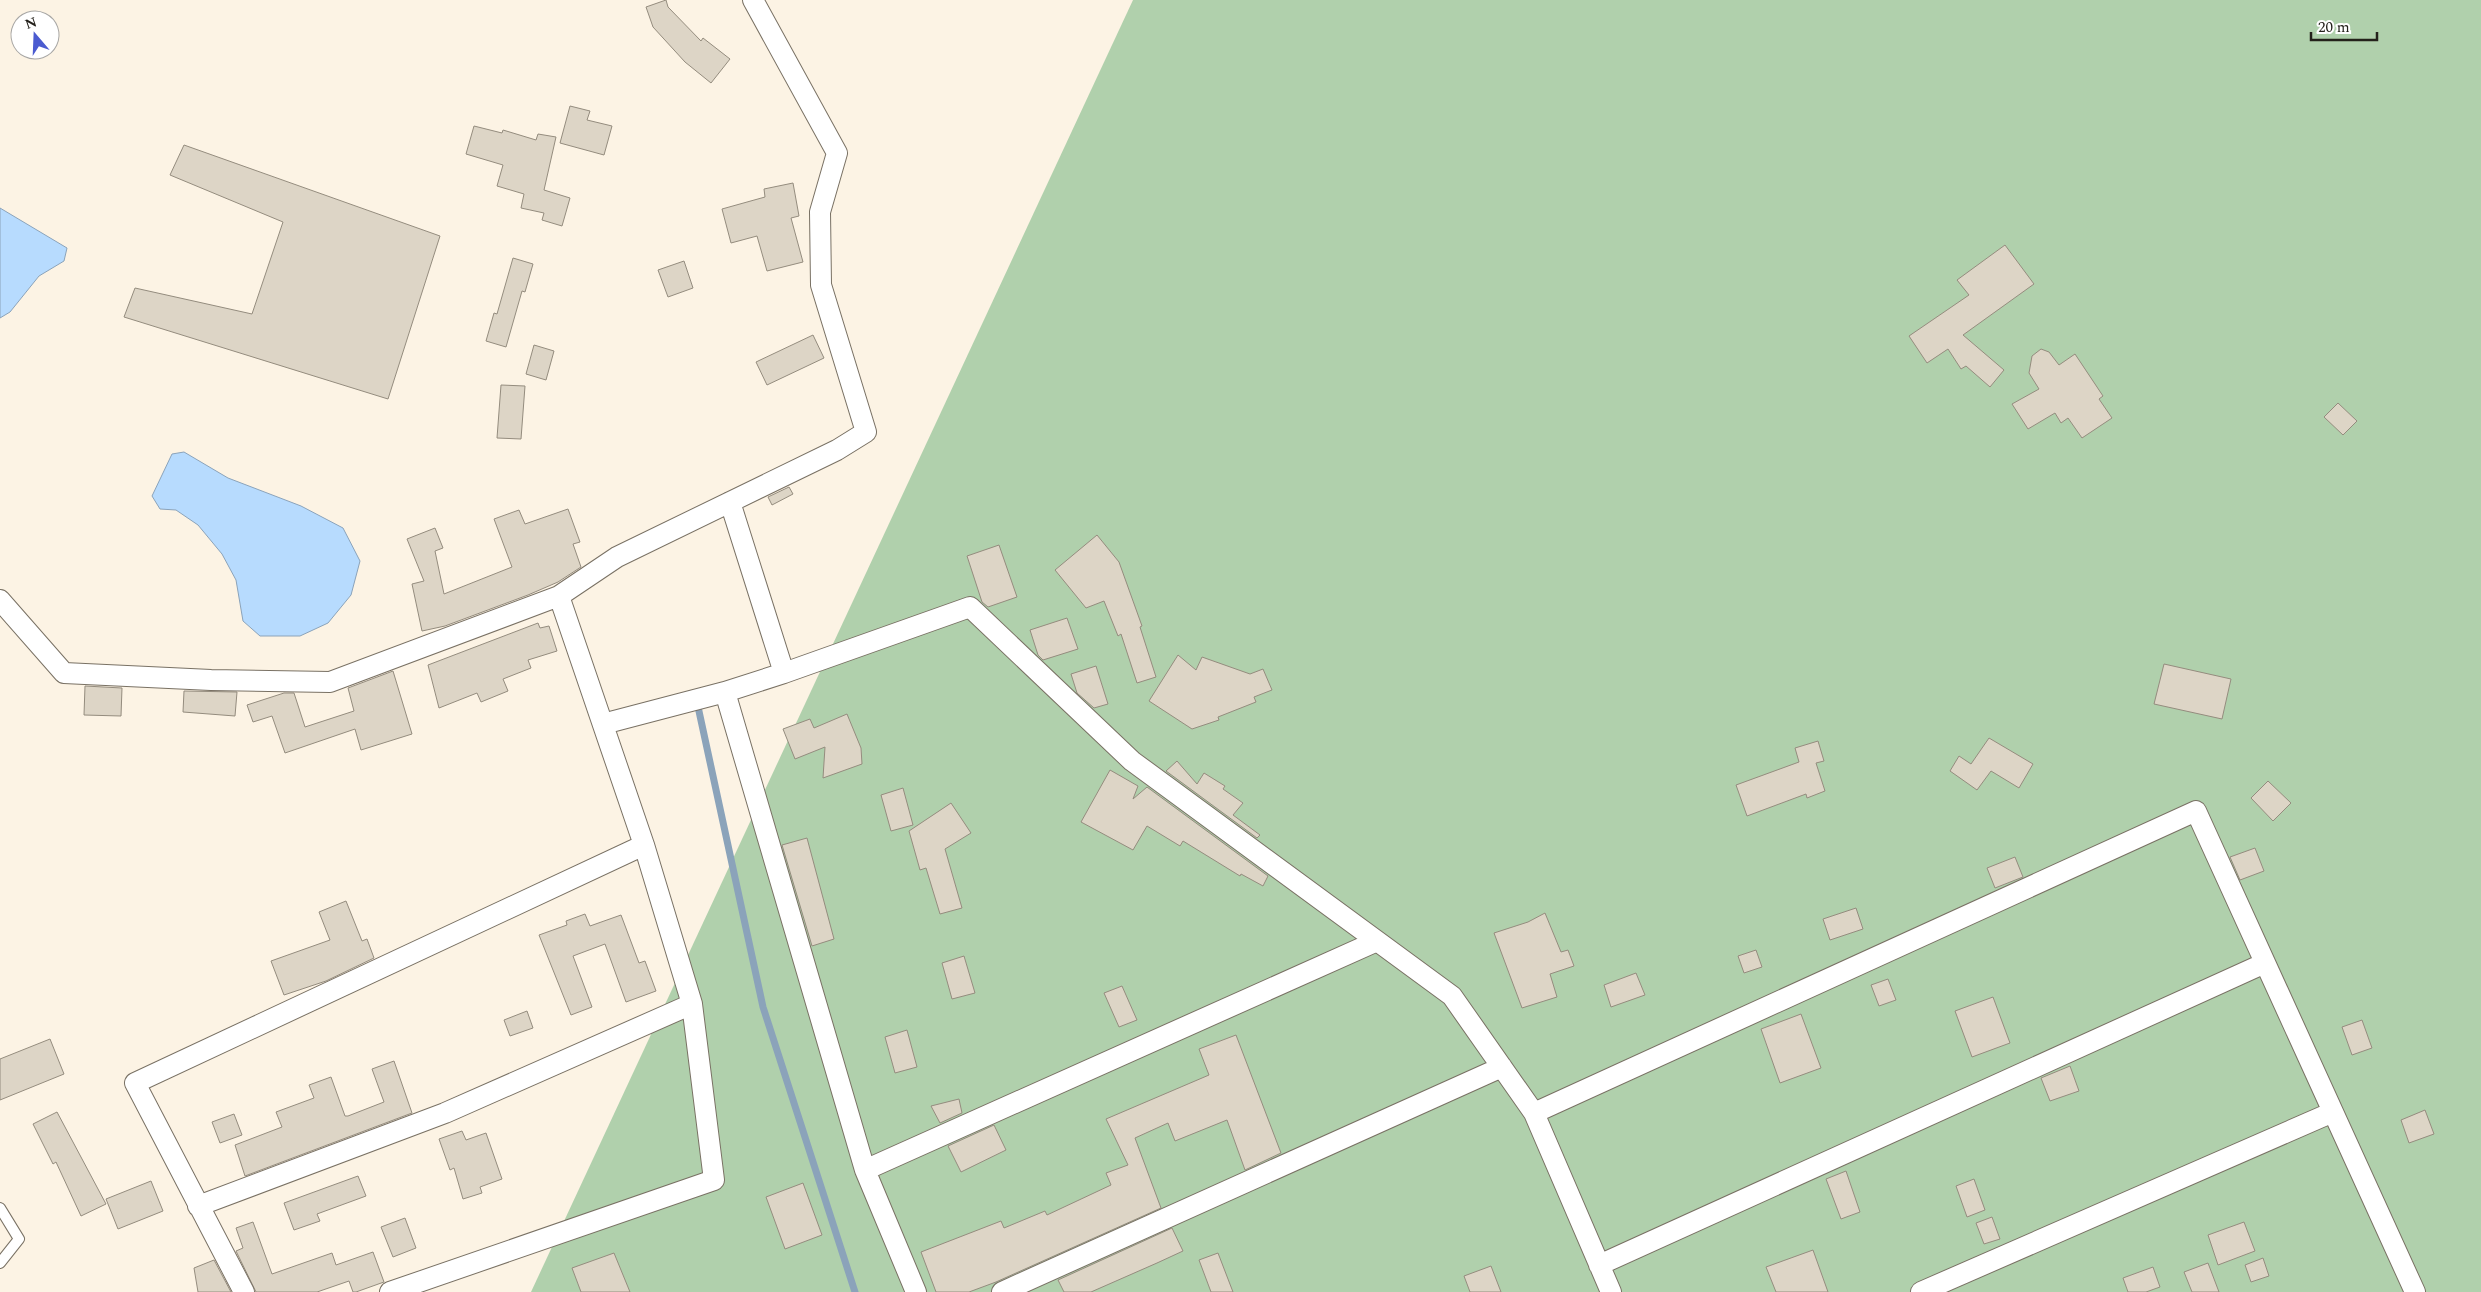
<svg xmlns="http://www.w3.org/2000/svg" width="2481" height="1292" viewBox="0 0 2481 1292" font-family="Spectral,serif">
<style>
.green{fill:#b0d0ac}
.water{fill:#b7dbfe;stroke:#8ba3ba}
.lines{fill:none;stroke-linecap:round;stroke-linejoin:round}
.stream{stroke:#8ba3ba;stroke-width:7}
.building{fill:#ddd5c6;stroke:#948c7e}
.lane-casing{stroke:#797164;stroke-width:12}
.street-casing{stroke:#797164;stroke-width:22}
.lane{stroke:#fff;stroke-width:10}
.street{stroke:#fff;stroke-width:20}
</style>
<rect width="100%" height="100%" fill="#fcf3e4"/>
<path class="green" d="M1133,0H2481V1292H531Z"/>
<path class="water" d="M0,208L67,248L64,261L39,276L10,312L0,318Z
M184,452L228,478L301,506L343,528L360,561L351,595L328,623L300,636H260L243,621L236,580L222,554L198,525L176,510L160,509L152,496L172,454Z"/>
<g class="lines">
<path class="stream" d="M697,702L763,1007L855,1292"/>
</g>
<path class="building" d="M666,0L668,7L701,41L703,38L730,59L711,83L685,62L653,27L646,7Z
M570,106L590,111L587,120L612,126L604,155L560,143Z
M474,126L502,133L503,130L536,140L538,134L556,137L544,190L570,198L562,226L542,220L544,213L521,208L524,194L497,186L503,165L466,154Z
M184,145L440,236L388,399L124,317L135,288L252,314L283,222L170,175Z
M793,183L799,216L791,218L803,262L767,271L757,236L731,243L722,209L765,197L764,189Z
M2005,245L2034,284L1963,335L2004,370L1990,387L1966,366L1961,369L1948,349L1927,363L1909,336L1969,295L1957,280Z
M513,258L533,264L525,292L522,291L506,347L486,341L494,313L497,314Z
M684,261L693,288L668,297L658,270Z
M813,335L824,358L767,385L756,362Z
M534,345L554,351L546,380L526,374Z
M2041,349L2049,352L2059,365L2075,354L2103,396L2099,399L2112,418L2082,438L2068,418L2061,423L2055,413L2028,429L2012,404L2039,389L2029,373L2032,356Z
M501,385L525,386L521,439L497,438Z
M2338,403L2357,421L2343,435L2324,417Z
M789,487L793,494L772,505L768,497Z
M568,509L580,542L573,544L581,567L558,582L528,595L445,626L422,631L412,584L424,581L407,539L435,528L443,548L435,551L444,594L512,567L494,519L519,510L525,524Z
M1097,535L1119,562L1142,626L1140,627L1156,677L1137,683L1121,634L1118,636L1104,601L1086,608L1055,570Z
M999,545L1017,597L988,607L982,602L967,556Z
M1067,618L1078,649L1043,660L1038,655L1030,630Z
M538,623L540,628L549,626L557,651L528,660L531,668L503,679L508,691L481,702L477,693L439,708L428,665Z
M1178,655L1196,670L1202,657L1250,674L1263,669L1272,690L1254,697L1256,702L1218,717L1219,720L1192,729L1149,701Z
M2164,664L2231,679L2222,719L2154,704Z
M1096,666L1108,704L1094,708L1077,693L1071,674Z
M393,671L412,734L361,750L355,729L285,753L272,716L253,722L247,705L284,693H294L305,727L354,711L348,688Z
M85,686L122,688L121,716L84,715Z
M184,691L237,692L235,716L183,712Z
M847,714L861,748L862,764L823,778L825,747L795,759L783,729L810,719L814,728Z
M1989,738L2033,764L2019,788L1991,771L1977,790L1950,771L1959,756L1971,764Z
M1818,741L1824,761L1816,763L1825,791L1807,798L1806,794L1747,816L1736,785L1799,762L1795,748Z
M1177,761L1197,784L1204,773L1225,786L1223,789L1243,803L1233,815L1260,835L1257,838L1166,771Z
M1110,770L1138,786L1133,799L1147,787L1268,876L1263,886L1241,874L1240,876L1183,841L1180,846L1147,826L1133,850L1081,822Z
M2268,781L2291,803L2273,821L2251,798Z
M903,788L913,825L891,831L881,795Z
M951,803L971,833L945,849L962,908L940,914L926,868L920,870L909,831Z
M807,838L834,939L812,946L782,845Z
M2255,848L2264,871L2240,880L2230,857Z
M2015,857L2023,877L1995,888L1987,868Z
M346,901L362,941L367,939L374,958L326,981L284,995L271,961L330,940L319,912Z
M1856,908L1863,929L1830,940L1823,919Z
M1545,913L1561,952L1568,950L1574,966L1550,974L1557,997L1522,1008L1494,933L1528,922Z
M585,914L590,926L621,915L639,963L645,961L656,991L626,1002L605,944L573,956L592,1007L571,1015L539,935L567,925L566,921Z
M1756,950L1762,967L1744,973L1738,956Z
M964,956L975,993L952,999L942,963Z
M1636,973L1645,995L1611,1007L1604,985Z
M1888,979L1896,1000L1879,1006L1871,985Z
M1122,986L1137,1020L1119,1027L1104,993Z
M1993,997L2010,1043L1972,1057L1955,1011Z
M527,1011L533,1028L510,1036L504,1020Z
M1801,1014L1821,1068L1780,1083L1761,1029Z
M2362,1020L2372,1048L2352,1055L2342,1027Z
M907,1030L917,1067L895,1073L885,1037Z
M1236,1035L1281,1153L1245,1170L1227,1120L1175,1141L1168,1123L1135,1138L1161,1208L996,1282L969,1292H936L921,1252L1001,1221L1004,1228L1045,1211L1047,1215L1111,1185L1106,1173L1128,1165L1106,1119L1209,1075L1199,1049Z
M50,1039L64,1074L0,1100V1059Z
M394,1061L412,1113L245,1176L235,1145L282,1127L276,1112L314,1098L309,1085L331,1077L345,1116H348L384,1102L372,1069Z
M2070,1066L2079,1091L2050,1101L2041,1078Z
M959,1099L962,1113L940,1123L931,1106Z
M2425,1110L2434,1134L2409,1143L2401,1120Z
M57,1112L106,1204L81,1216L56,1162L53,1164L33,1124Z
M234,1114L242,1135L220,1143L212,1122Z
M994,1125L1006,1150L961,1172L948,1146Z
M462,1131L466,1140L486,1133L502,1179L480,1187L482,1193L463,1199L454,1168L450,1170L439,1139Z
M1846,1171L1860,1212L1841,1219L1826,1179Z
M358,1176L366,1196L317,1214L320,1221L294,1230L284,1203Z
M1974,1179L1985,1210L1967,1217L1956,1186Z
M151,1181L163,1211L118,1229L106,1199Z
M803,1183L822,1235L785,1249L766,1197Z
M1992,1217L2000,1239L1984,1244L1976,1223Z
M405,1218L416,1248L393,1257L381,1227Z
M253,1222L272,1274L332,1253L336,1265L373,1252L384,1282L356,1292H353L349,1281L317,1292H256L236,1251L243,1248L236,1228Z
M2244,1222L2255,1251L2218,1265L2208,1235Z
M1172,1228L1183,1251L1157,1263L1091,1292H1064L1058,1280Z
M1813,1250L1828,1292H1776L1766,1267Z
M614,1253L630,1292H581L572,1268Z
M1218,1253L1233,1292H1211L1199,1260Z
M2263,1258L2269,1276L2251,1282L2245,1265Z
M214,1260L231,1292H198L194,1268Z
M2208,1263L2219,1292H2192L2184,1272Z
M1491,1266L1501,1292H1470L1464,1276Z
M2153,1267L2160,1287L2146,1292H2128L2123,1278Z"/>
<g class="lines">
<g class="lane-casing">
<path id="lane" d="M0,1208L19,1239L0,1263"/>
</g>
<g class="street-casing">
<path id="street" d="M730,502L784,673L725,692L865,1170L916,1292
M559,596L617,557L837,450L866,432L821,285L820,212L837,153L753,0
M0,600L64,673L211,680L330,682L559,596L644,845L135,1083L244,1292
M784,673L970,607L1132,761L1452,996L1534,1113
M603,724L725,692
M865,1170L1377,941
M198,1206L445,1113L692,1004
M1599,1265L2265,963
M390,1292L714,1180L692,1004L644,845
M1002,1292L1502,1067
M1611,1292L1534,1113L2196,811L2415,1292
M1921,1292L2333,1112"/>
</g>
<use href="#lane" class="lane"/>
<use href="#street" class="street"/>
</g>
<g transform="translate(35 35) rotate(341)"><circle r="24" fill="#ffffff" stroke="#a7a6a4"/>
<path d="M0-4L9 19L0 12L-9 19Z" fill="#4b5bd0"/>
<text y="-8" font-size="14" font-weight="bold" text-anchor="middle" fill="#24211b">N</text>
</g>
<path d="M2311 32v8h66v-8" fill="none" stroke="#24211b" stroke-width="2.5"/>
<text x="2318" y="32" font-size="15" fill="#24211b" stroke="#ffffff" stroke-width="4" paint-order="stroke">20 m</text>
</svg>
